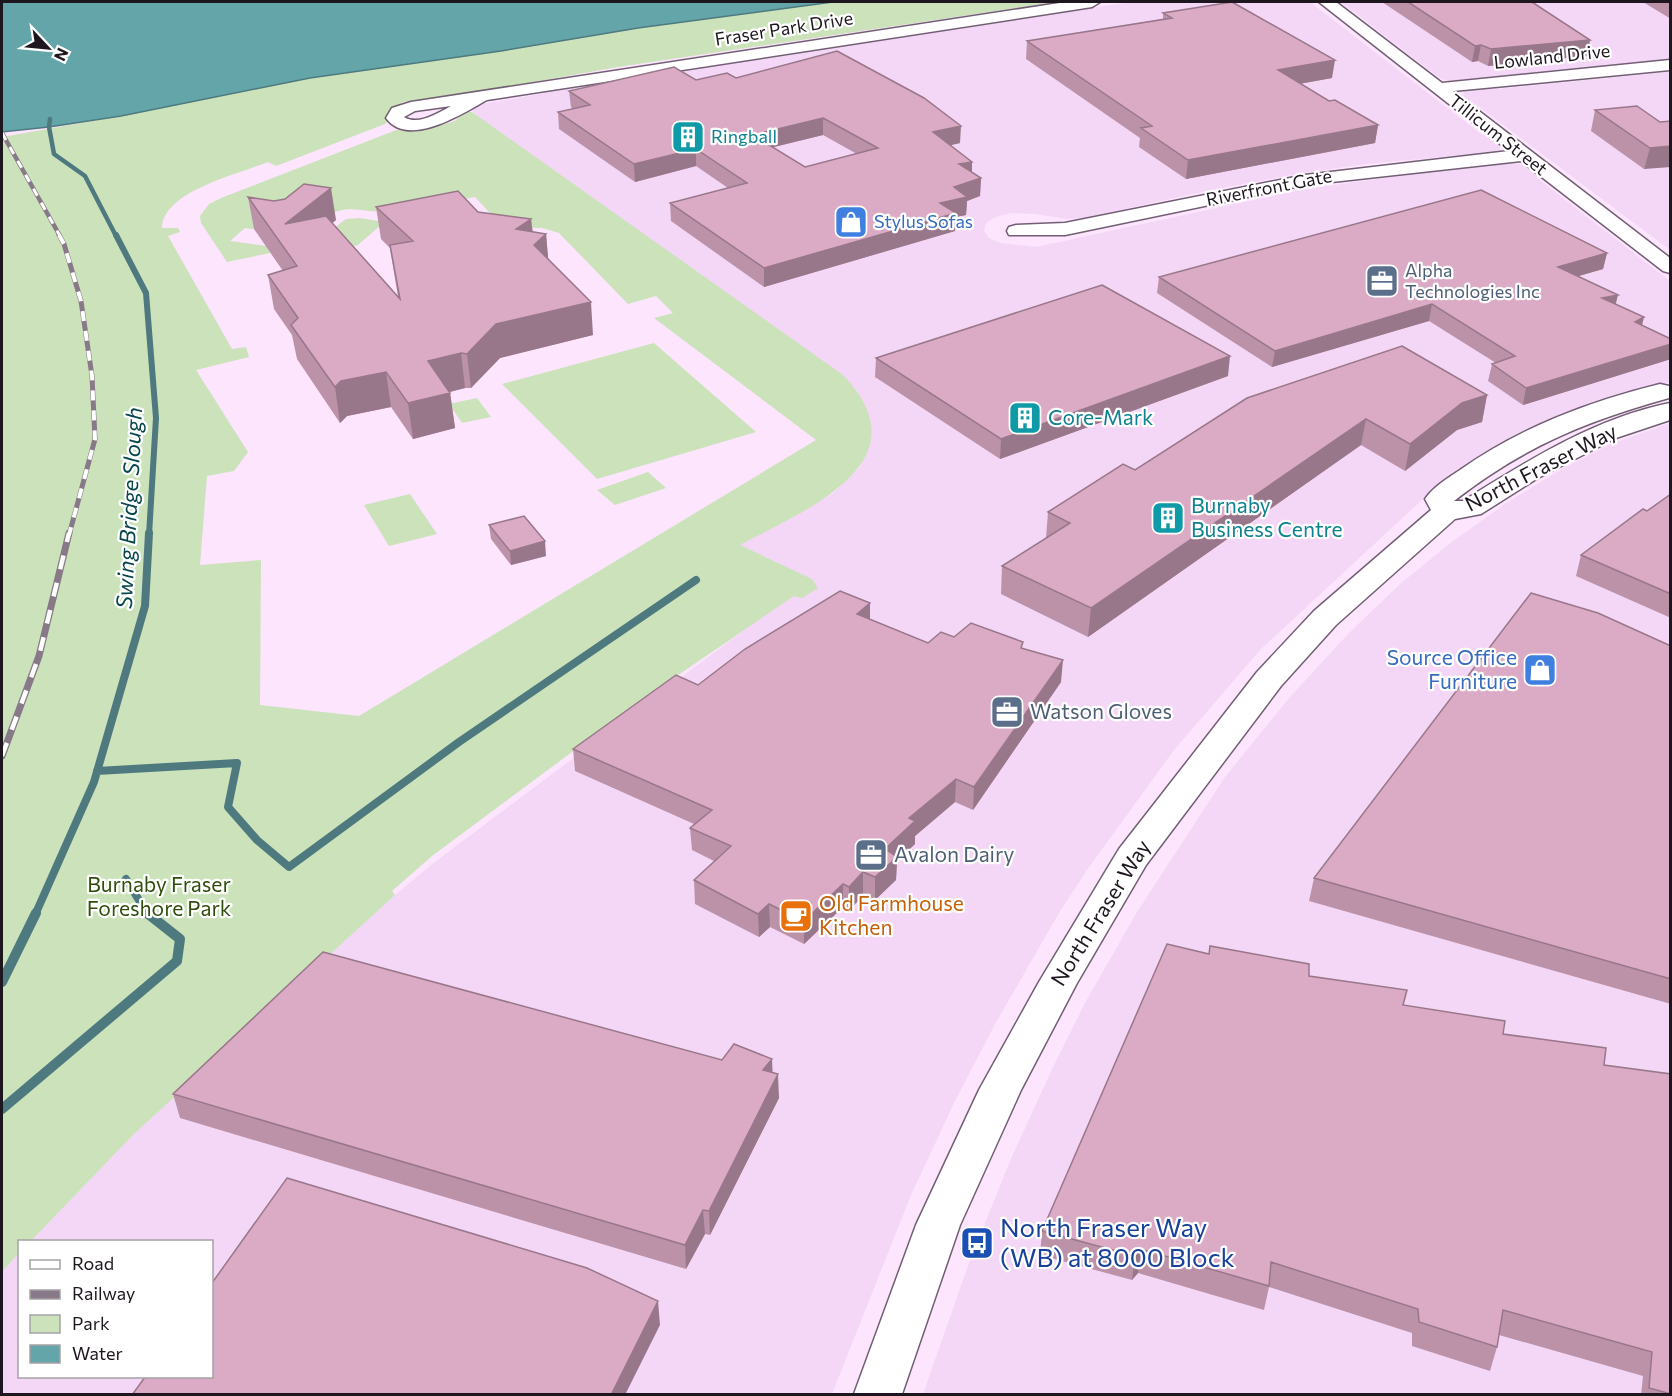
<svg xmlns="http://www.w3.org/2000/svg" width="1672" height="1396" viewBox="0 0 1672 1396" font-family="Commissioner,sans-serif">
<style>
.built{fill:#f4d7f6}
.green{fill:#cbe2bb}
.water{fill:#63a5a9;stroke:#4e7a7f;stroke-width:1.5}
.lines{fill:none;stroke-linecap:round;stroke-linejoin:round}
.stream-far3{stroke:#4e7a7f;stroke-width:4.5}
.stream-far2{stroke:#4e7a7f;stroke-width:6}
.stream-far1{stroke:#4e7a7f;stroke-width:8}
.stream{stroke:#4e7a7f;stroke-width:10}
.minor-casing{stroke:#725f74;stroke-width:3}
.tertiary-casing{stroke:#725f74;stroke-width:3}
.minor{fill:#fff;fill-rule:evenodd}
.tertiary{fill:#fff;fill-rule:evenodd}
.rail-far2-casing{stroke:#887988;stroke-width:4.5}
.rail-far1-casing{stroke:#887988;stroke-width:5}
.rail-casing{stroke:#887988;stroke-width:7}
.rail-far2{stroke:#fff;stroke-width:3;stroke-dasharray:8;stroke-linecap:butt}
.rail-far1{stroke:#fff;stroke-width:4;stroke-dasharray:10;stroke-linecap:butt}
.rail{stroke:#fff;stroke-width:4.5;stroke-dasharray:14;stroke-linecap:butt}
.wall{fill:#bc92a9;fill-rule:evenodd}
.shaded-wall{fill:#99778a}
.building{fill:#dbaac5;stroke:#99778a;stroke-width:1.5;fill-rule:evenodd}
.labels{text-anchor:middle;stroke-width:4.5;stroke-linejoin:round;paint-order:stroke}
.far-street-label{font-size:18px;fill:#1e161e;stroke:#fff}
.far-culture-label{font-size:18px;fill:#0d838f;stroke:#fff;text-anchor:start}
.far-shop-label{font-size:18px;fill:#366cbe;stroke:#fff;text-anchor:start}
.far-service-label{font-size:18px;fill:#4e5e75;stroke:#fff;text-anchor:start}
.culture-label{font-size:21px;fill:#0d838f;stroke:#fff;text-anchor:start}
.street-label{font-size:21px;fill:#1e161e;stroke:#fff}
.shop-label{font-size:21px;fill:#366cbe;stroke:#fff;text-anchor:end}
.service-label{font-size:21px;fill:#4e5e75;stroke:#fff;text-anchor:start}
.park-label{font-size:21px;fill:#2f4e0d;stroke:#fff}
.food-label{font-size:21px;fill:#c56008;stroke:#fff;text-anchor:start}
.water-label{font-size:22px;font-style:italic;fill:#07464a;stroke:#fff}
.near-transit-label{font-size:26px;fill:#164399;stroke:#fff;text-anchor:start}
</style>
<rect width="100%" height="100%" fill="#fce5fd"/>
<path class="built" d="M1131,2H1310L1481,134L1491,137L1499,144L1500,149L1494,152L1366,164L1303,173L1216,189L1083,218L1067,219L1035,214L1011,213L996,217L986,223L984,231L989,238L1001,243L1036,247L1305,189L1486,164H1521L1529,167L1537,173V178L1670,281V382L1626,394L1531,430L1494,448L1437,486L1261,649L1174,750L1087,870L1059,913L994,1026L954,1103L911,1195L832,1394H2V1272L19,1253L20,1376H212V1242L31,1241L134,1134L395,895L436,861L811,580L740,545L832,494L861,466L468,107L637,76Z
M1341,2H1670V59L1448,81L1438,77Z
M1670,72V250L1478,106L1462,96L1465,91L1484,88L1497,89Z
M1670,423V1394H923L969,1263L1010,1161L1054,1065L1085,1003L1137,912L1225,777L1289,698L1349,633L1400,584L1453,541L1508,502L1555,473L1608,445Z"/>
<path class="green" d="M734,2H1056L618,67L438,99L403,102L389,112V120L385,124L276,166L268,162C238,174 163,191 162,228H178L180,232L168,236L232,349L246,347L249,357L196,370L248,452L234,471L207,476L200,565L261,560L260,705L359,716L816,440L654,318L673,313L656,296L628,304L559,233L542,228L503,227L475,197C446,202 416,210 387,212C366,213 347,203 328,216L274,232L245,228L230,241L266,246L270,253L227,262L201,223L200,216L209,204L221,198L404,127L445,124L455,121L464,112H472L843,375C927,463 805,510 740,545L812,579L818,588L802,598L794,596L646,697L432,856L392,891L395,895L134,1134L31,1241L20,1242L19,1253L2,1272V137L121,116L202,92Z
M359,218L379,221L381,225L358,245L348,248L325,235L346,219Z
M654,343L756,432L597,479L502,384Z
M477,398L491,417L462,423L449,404Z
M648,472L666,488L615,505L597,490Z
M410,494L437,534L389,546L364,505Z"/>
<path class="water" d="M2,2H833L638,28L501,51L310,78L121,116L49,127L2,132Z"/>
<g class="lines">
<path class="stream-far3" d="M50,119L49,127L54,154L85,176L116,236"/>
<path class="stream-far2" d="M116,235L146,293L156,418L149,535"/>
<path class="stream-far1" d="M97,771L237,763L228,807L257,840L289,867L459,742L696,580
M126,879L148,915
M35,915L94,782L145,606L149,533"/>
<path class="stream" d="M2,982L36,913
M2,1109L177,961L180,939L147,913"/>
<g class="minor-casing">
<path id="minor" d="M1066,2H1100L1092,7L487,100C463,113 409,149 386,118L392,108L411,102ZM451,106C438,113 418,126 404,117L415,111Z
M1319,2H1336L1442,83L1670,60V70L1453,91L1670,258V273L1663,271L1521,161L1305,185L1065,235H1009L1007,231L1009,227L1016,225L1065,223L1305,175L1509,151Z"/>
</g>
<g class="tertiary-casing">
<path id="tertiary" d="M1660,384L1669,386V398C1586,421 1523,447 1454,501H1463C1527,461 1595,418 1670,403V420L1616,438L1538,478L1481,514L1455,519L1336,625L1281,686L1146,865L1077,983L1021,1090L960,1225L902,1394H854L916,1225L979,1090L1039,982L1119,849L1257,672L1314,611L1431,510L1425,499C1433,487 1448,478 1460,470C1521,427 1588,402 1660,384Z"/>
</g>
<use href="#minor" class="minor"/>
<use href="#tertiary" class="tertiary"/>
<g class="rail-far2-casing">
<path id="rail-far2" d="M2,133L60,236"/>
</g>
<g class="rail-far1-casing">
<path id="rail-far1" d="M59,235L64,244L81,301L92,376L95,439L69,535"/>
</g>
<g class="rail-casing">
<path id="rail" d="M2,756L39,656L69,533"/>
</g>
<use href="#rail-far2" class="rail-far2"/>
<use href="#rail-far1" class="rail-far1"/>
<use href="#rail" class="rail"/>
</g>
<path class="wall" d="M1382,2H1532L1590,40L1587,56L1488,66L1478,61L1472,62Z
M1643,2H1671V19Z
M1163,13L1332,78L1300,84L1329,101L1378,125L1375,143L1186,179L1139,147L1140,138L1026,59L1027,41L1163,19Z
M736,78L960,143L951,145L972,162V172L981,178L980,196L967,201L966,215L956,217L955,231L764,287L671,221L670,203L728,188L696,166L635,182L559,129L558,112L573,109L571,107L569,91L696,80ZM823,135L857,154L805,167L773,147Z
M1595,110L1660,122L1644,169L1591,131Z
M248,197L336,220L332,223L398,297L390,248L381,239L376,207L478,212L531,219L533,232L546,234L548,260L593,335L500,358L471,388H465L450,392L455,428L413,439L391,407L347,416L340,423L297,359L292,335L274,309L268,275L283,271L254,229Z
M1607,253L1603,269L1578,276L1616,304L1642,325L1671,339V359L1523,405L1488,381L1492,364L1496,363L1429,321L1272,367L1157,293L1159,277Z
M1402,346L1487,395L1482,422L1457,430L1405,471L1361,445L1088,637L1001,594L1002,566L1046,538L1048,512L1135,470Z
M876,358L1228,376L1000,459L875,377Z
M1671,494V618L1576,576L1581,555L1647,511Z
M489,525L546,556L511,565L491,539Z
M870,619L928,643L954,637L1023,649L1061,682L973,810L955,802L915,836V844L897,861L896,880L875,900L863,896L849,910L843,907L804,944L770,927L759,937L695,904L694,880L714,861L692,850L690,828L694,824L575,771L573,749L698,685Z
M1671,646V1004L1309,901L1314,878Z
M1309,976L1403,1005L1503,1034L1604,1065L1671,1395H1641L1643,1376L1499,1335L1497,1347L1490,1371L1412,1346V1333L1269,1287L1264,1310L1138,1273L1132,1280L1040,1255L1042,1231Z
M773,1073L779,1098L710,1235L705,1234L686,1269L180,1118L173,1094Z"/>
<path class="shaded-wall" d="M1590,40L1587,56L1488,66L1491,49Z
M1481,45L1478,61L1472,62L1475,46Z
M1335,60L1332,78L1275,88L1278,70Z
M823,118V135L754,152L753,135Z
M1378,125L1375,143L1186,179L1188,160Z
M961,126L960,143L933,149V132Z
M1671,146V167L1644,169L1650,148Z
M696,149V166L635,182L634,164Z
M972,162V179L959,164Z
M981,178L980,196L967,201L966,215L956,217L955,231L764,287V268L940,203L954,187Z
M331,188L336,220L291,257L285,224Z
M531,219L534,251L516,229Z
M546,234L549,267L534,245Z
M1607,253L1603,269L1555,283L1558,267Z
M1618,295L1614,311L1602,298Z
M591,302L593,335L500,358L471,388L467,354L496,324Z
M1432,304L1429,321L1272,367L1275,351Z
M1644,317L1640,334L1635,322Z
M1671,344V359L1523,405L1526,388Z
M461,353L465,388L433,396L428,361Z
M1230,356L1228,376L1000,459L1001,439Z
M386,372L391,407L347,416L340,423L335,387L341,381Z
M450,393L455,428L413,439L408,403Z
M1487,395L1482,422L1457,430L1405,471L1410,444L1462,403Z
M1366,419L1361,445L1088,637L1091,608Z
M545,541L546,556L511,565L510,551Z
M870,603V625L857,614Z
M1063,660L1061,682L973,810L974,787Z
M956,779L955,802L915,836V844L897,861L896,880L875,900V877L885,849L909,818Z
M863,872V896L849,910V887Z
M843,884V907L804,944V921Z
M769,904L770,927L759,937L758,914Z
M772,1059L773,1082L763,1070Z
M778,1074L779,1098L710,1235L709,1211Z
M703,1210L705,1234L686,1269L685,1245Z
M1141,1249L1138,1273L1132,1280L1135,1256Z
M658,1301L660,1325L625,1395H611Z"/>
<path class="building" d="M1232,2L1335,60L1278,70L1329,101L1335,100L1378,125L1188,160L1141,128L1152,126L1027,41L1172,18L1163,13Z
M1408,2H1532L1590,40L1491,49L1481,45L1475,46Z
M837,51L924,98L961,126L933,132L972,162L959,164L981,178L954,187L967,197L940,203L956,213L764,268L670,203L747,183L696,149L634,164L558,112L590,105L569,91L674,67L696,80L727,73L736,78ZM823,118L878,148L805,167L753,135Z
M1637,106L1660,122L1671,121V146L1650,148L1595,110Z
M304,184L331,188L285,224L326,216L400,299L390,245L413,241L376,207L458,191L478,212L531,219L516,229L546,234L534,245L591,302L496,324L467,354L461,353L428,361L450,393L408,403L386,372L341,381L335,387L291,325L298,318L268,275L297,266L248,197L274,201L285,199Z
M1481,190L1607,253L1558,267L1618,295L1602,298L1644,317L1635,322L1671,339V344L1526,388L1492,364L1515,356L1432,304L1275,351L1159,277Z
M1102,285L1230,356L1001,439L876,358Z
M1402,346L1487,395L1462,403L1410,444L1366,419L1091,608L1002,566L1070,523L1048,512L1123,464L1135,470L1247,398Z
M1671,494V594L1581,555L1643,509L1647,511Z
M524,516L545,541L510,551L489,525Z
M840,591L870,603L857,614L928,643L941,632L954,637L971,623L1023,642L1021,648L1063,660L974,787L956,779L909,818L915,821L885,849L897,857L875,877L863,872L849,887L843,884L804,921L769,904L758,914L694,880L731,846L690,828L712,810L573,749L676,675L698,685L745,649Z
M1531,593L1598,613L1671,646V979L1314,878Z
M1167,944L1209,954L1210,946L1309,964V976L1407,990L1403,1005L1505,1021L1503,1034L1606,1048L1604,1065L1671,1074V1394L1649,1388L1652,1352L1503,1310L1497,1347L1419,1322L1418,1309L1271,1262L1269,1286L1141,1249L1135,1256L1042,1231Z
M323,952L722,1060L734,1044L772,1059L763,1070L778,1074L709,1211L703,1210L685,1245L173,1094Z
M287,1178L587,1268L658,1301L611,1395H132L145,1377H212V1283Z"/>
<defs>
<g id="building-square" transform="scale(1.725)"><rect x="-9" y="-9" width="18" height="18" rx="4" fill="#0f9aa8" stroke="#fff"/><path d="M-4-6H4V6H1V3H-1V6H-4ZM-2.5-4.3h1.7v1.8h-1.7ZM.8-4.3h1.7v1.8H.8ZM-2.5-1h1.7V.8h-1.7ZM.8-1h1.7V.8H.8Z" fill="#fff"/></g>
<g id="shop-square" transform="scale(1.725)"><rect x="-9" y="-9" width="18" height="18" rx="4" fill="#3f7fe0" stroke="#fff"/><path d="M-5-2.5h2.3a2.7 3.5 0 0 1 5.4 0H5L5.5 6h-11ZM-1.5-2.5h3a1.5 2.3 0 0 0-3 0Z" fill="#fff"/></g>
<g id="office-square" transform="scale(1.725)"><rect x="-9" y="-9" width="18" height="18" rx="4" fill="#5c6f8a" stroke="#fff"/><path d="M-6-3h4V-5.5h4V-3h4V5H-6ZM-1-4.5V-3h2v-1.5ZM-6 0V1H6V0Z" fill="#fff"/></g>
<g id="cafe-square" transform="scale(1.725)"><rect x="-9" y="-9" width="18" height="18" rx="4" fill="#e8710a" stroke="#fff"/><path d="M-5.5-4.5H6V0H3Q3 3.5 0 3.5H-2.5Q-5.5 3.5-5.5 0ZM3-3.2v2h1.7v-2ZM-6 4.5H4V6H-6Z" fill="#fff"/></g>
<g id="bus-square" transform="scale(1.725)"><rect x="-9" y="-9" width="18" height="18" rx="4" fill="#1a4fb4" stroke="#fff"/><path d="M-5-6H5V4H4V6H2V4H-2V6H-4V4H-5ZM-3.5-4V0h7V-4ZM-3.5 1.2v1.5H-2V1.2ZM2 1.2v1.5H3.5V1.2Z" fill="#fff"/></g>
</defs>
<g fill-rule="evenodd">
<use href="#building-square" x="688" y="137"/>
<use href="#shop-square" x="851" y="222"/>
<use href="#office-square" x="1382" y="281"/>
<use href="#building-square" x="1025" y="418"/>
<use href="#building-square" x="1168" y="518"/>
<use href="#shop-square" x="1540" y="670"/>
<use href="#office-square" x="1007" y="712"/>
<use href="#office-square" x="871" y="855"/>
<use href="#cafe-square" x="796" y="916"/>
<use href="#bus-square" x="977" y="1243"/>
</g>
<g class="labels">
<g class="far-street-label">
<text transform="translate(784 29) rotate(-9)" y="6">Fraser Park Drive</text>
<text transform="translate(1552 57) rotate(-6)" y="6">Lowland Drive</text>
<text transform="translate(1498 135) rotate(38)" y="6">Tillicum Street</text>
<text transform="translate(1269 188) rotate(-11)" y="6">Riverfront Gate</text>
</g>
<g class="far-culture-label">
<text x="711" y="143">Ringball</text>
</g>
<g class="far-shop-label">
<text x="874" y="228">Stylus Sofas</text>
</g>
<g class="far-service-label">
<text x="1405" y="277">Alpha<tspan x="1405" dy="21">Technologies Inc</tspan></text>
</g>
<g class="culture-label">
<text x="1048" y="425">Core-Mark</text>
<text x="1191" y="513">Burnaby<tspan x="1191" dy="24">Business Centre</tspan></text>
</g>
<g class="street-label">
<text transform="translate(1541 468) rotate(-27)" y="7">North Fraser Way</text>
<text transform="translate(1101 913) rotate(-58)" y="7">North Fraser Way</text>
</g>
<g class="shop-label">
<text x="1517" y="665">Source Office<tspan x="1517" dy="24">Furniture</tspan></text>
</g>
<g class="service-label">
<text x="1030" y="719">Watson Gloves</text>
<text x="894" y="862">Avalon Dairy</text>
</g>
<g class="park-label">
<text x="159" y="892">Burnaby Fraser<tspan x="159" dy="24">Foreshore Park</tspan></text>
</g>
<g class="food-label">
<text x="819" y="911">Old Farmhouse<tspan x="819" dy="24">Kitchen</tspan></text>
</g>
<g class="water-label">
<text transform="translate(129 508) rotate(-87)" y="8">Swing Bridge Slough</text>
</g>
<g class="near-transit-label">
<text x="1000" y="1237">North Fraser Way<tspan x="1000" dy="30">(WB) at 8000 Block</tspan></text>
</g>
</g>
<rect width="1672" height="1396" fill="none" stroke="#1e161e" stroke-width="6"/>
<rect x="18" y="1240" width="195" height="138" fill="#ffffff" stroke="#a5a2a5" stroke-width="1.5"/>
<rect x="30" y="1260" width="30" height="9" fill="#ffffff" stroke="#a5a2a5" stroke-width="1.5"/>
<text x="72" y="1270" font-size="18" fill="#1e161e">Road</text>
<rect x="30" y="1290" width="30" height="9" fill="#887988" stroke="#a5a2a5" stroke-width="1.5"/>
<text x="72" y="1300" font-size="18" fill="#1e161e">Railway</text>
<rect x="30" y="1315" width="30" height="18" fill="#cbe2bb" stroke="#a5a2a5" stroke-width="1.5"/>
<text x="72" y="1330" font-size="18" fill="#1e161e">Park</text>
<rect x="30" y="1345" width="30" height="18" fill="#63a5a9" stroke="#a5a2a5" stroke-width="1.5"/>
<text x="72" y="1360" font-size="18" fill="#1e161e">Water</text>
<g transform="translate(48 48) rotate(116)" stroke="#ffffff" stroke-width="4.5" paint-order="stroke">
<path d="M0-4.5L10 22L0 15L-10 22Z" fill="#1e161e"/>
<text y="-9" font-size="16" font-weight="bold" text-anchor="middle" fill="#1e161e">N</text>
</g>
</svg>
